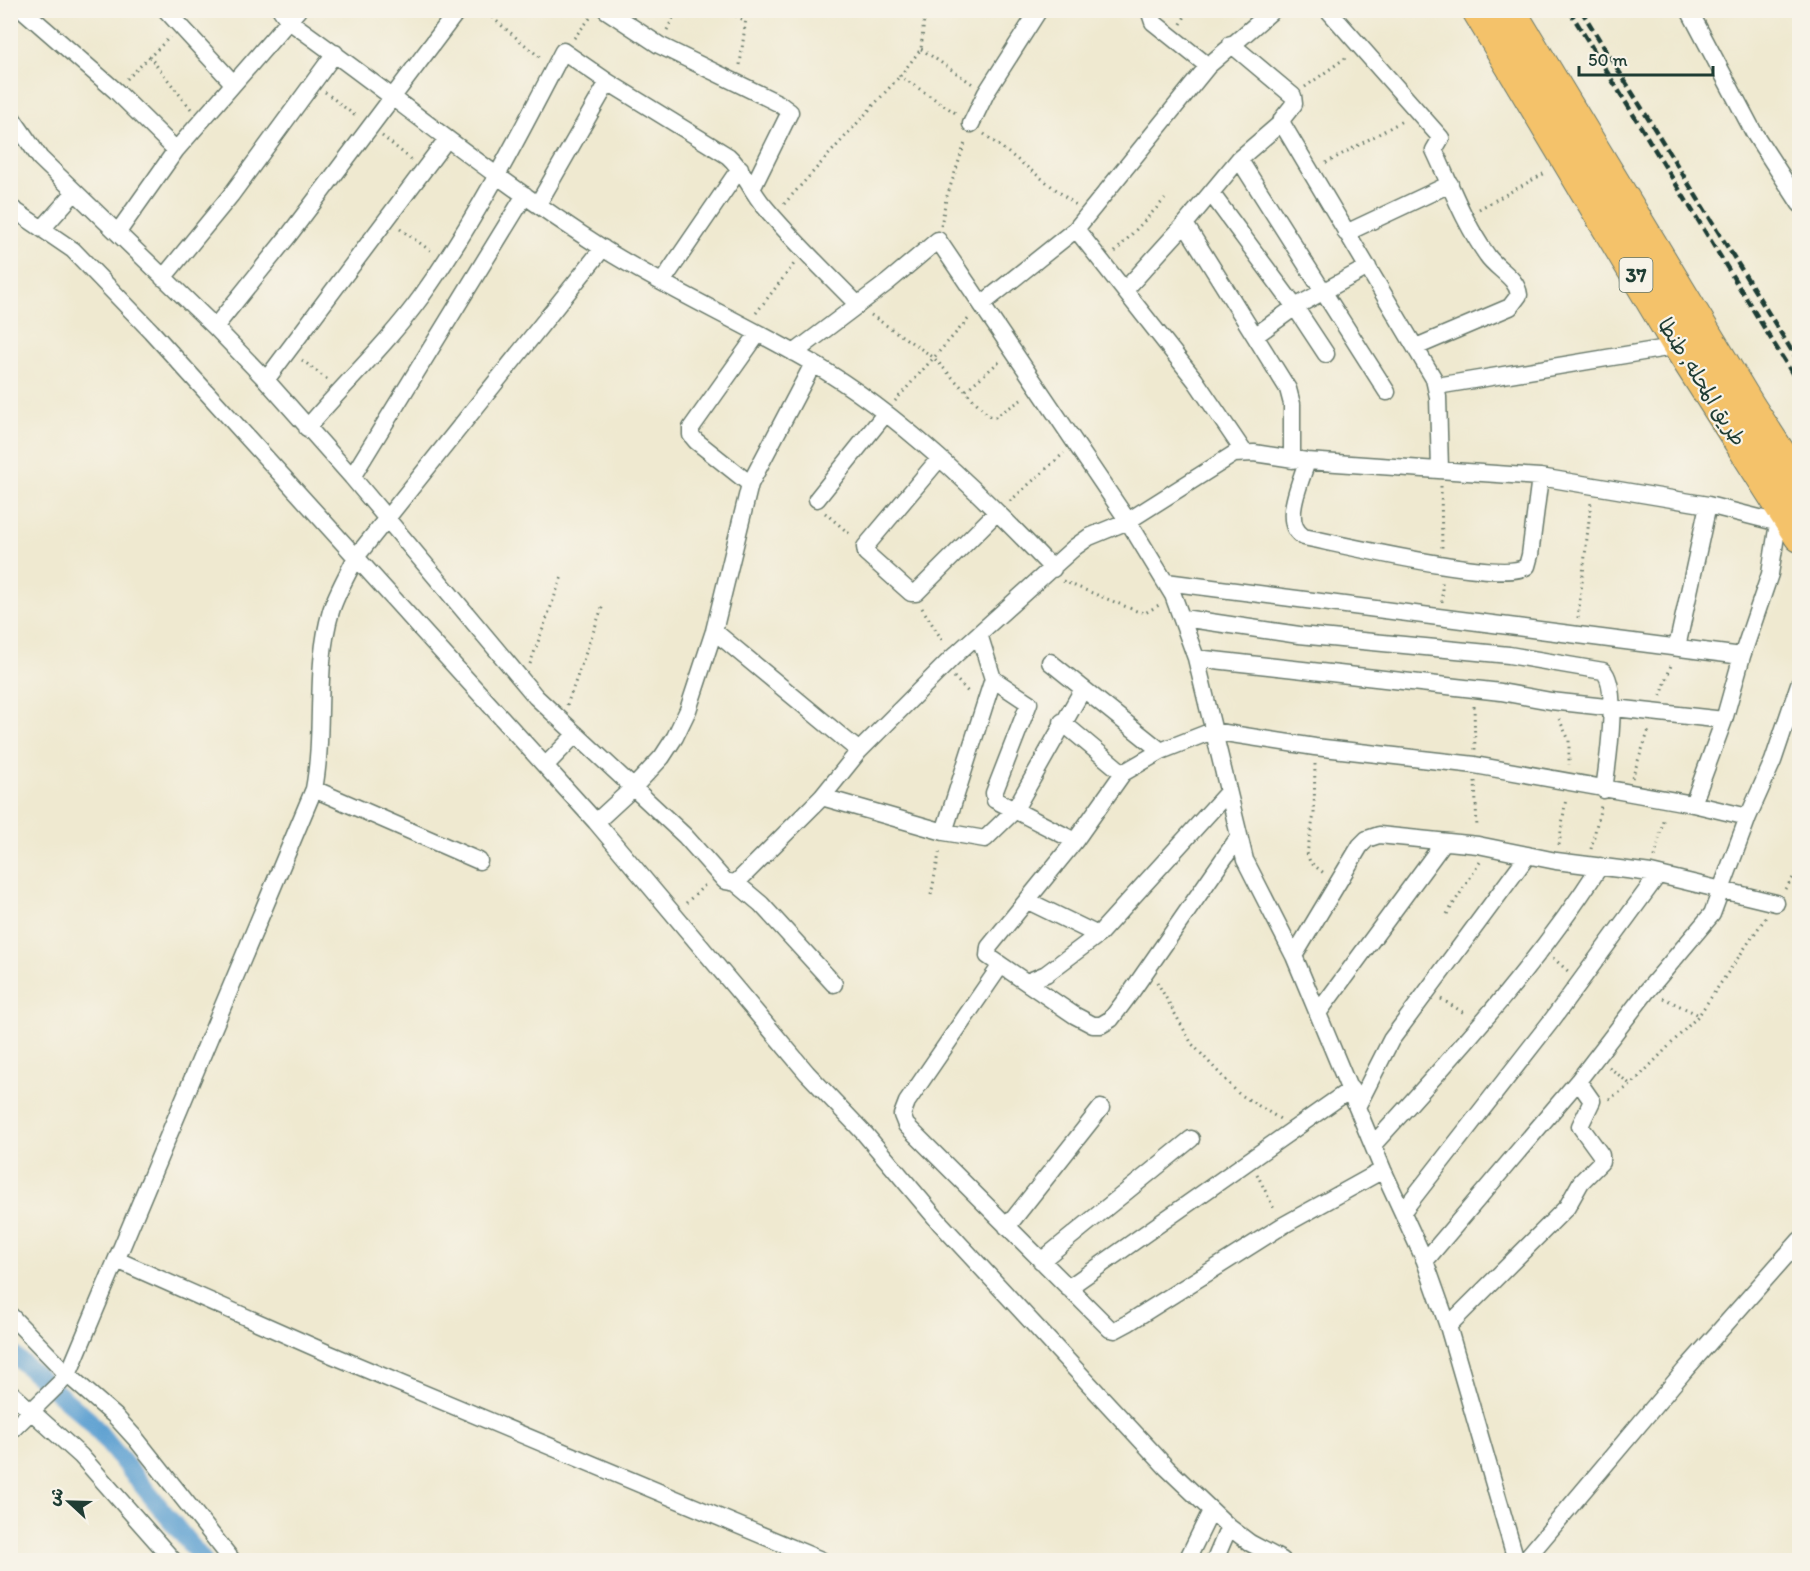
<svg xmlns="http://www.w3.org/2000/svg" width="1810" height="1571" viewBox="0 0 1810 1571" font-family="Itim,'Playpen Sans Arabic',sans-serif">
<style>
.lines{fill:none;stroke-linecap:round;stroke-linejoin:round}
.canal{stroke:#5da0d1;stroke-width:18}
.street-casing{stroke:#68796b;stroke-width:19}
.highway-casing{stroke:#68796b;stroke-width:34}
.path{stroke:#68796b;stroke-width:3;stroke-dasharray:1.5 4.5;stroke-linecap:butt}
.street{stroke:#fff;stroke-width:16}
.highway{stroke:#f4c26a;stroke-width:32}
.rail{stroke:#1f3d34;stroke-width:4.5;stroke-dasharray:9 4.5;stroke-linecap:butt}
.labels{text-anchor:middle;stroke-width:4.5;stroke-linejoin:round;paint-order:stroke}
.shield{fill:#f7f3e8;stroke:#60746a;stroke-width:1.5}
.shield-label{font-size:20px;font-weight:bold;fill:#1f3d34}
.street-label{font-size:21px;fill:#1f3d34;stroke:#f7f3e8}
</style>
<rect width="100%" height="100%" fill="#f7f3e8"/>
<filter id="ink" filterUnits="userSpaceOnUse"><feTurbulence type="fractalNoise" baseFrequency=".0167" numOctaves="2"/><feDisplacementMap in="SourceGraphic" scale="12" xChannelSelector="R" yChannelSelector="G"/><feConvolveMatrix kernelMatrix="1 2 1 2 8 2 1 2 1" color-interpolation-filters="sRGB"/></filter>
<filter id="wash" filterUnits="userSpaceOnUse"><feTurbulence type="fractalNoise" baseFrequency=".008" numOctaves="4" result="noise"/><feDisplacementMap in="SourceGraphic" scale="24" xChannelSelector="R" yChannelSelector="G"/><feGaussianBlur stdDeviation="1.35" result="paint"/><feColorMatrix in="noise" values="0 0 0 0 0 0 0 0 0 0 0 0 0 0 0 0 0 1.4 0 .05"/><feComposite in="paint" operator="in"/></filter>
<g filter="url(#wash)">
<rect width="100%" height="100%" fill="#efe9d0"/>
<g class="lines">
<path class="canal" d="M10,1352L89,1420L203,1560"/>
</g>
</g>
<g filter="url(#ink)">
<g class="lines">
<g class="street-casing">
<path id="street" d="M23,10L116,91L176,150
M166,10L233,83
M281,10L289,21C395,96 495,180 604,249C671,291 744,323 812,363C900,414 983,496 1053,569
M606,10L659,45L778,103L790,112L752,189
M1149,10L1153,22L1208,66
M1328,10L1441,138L1434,150C1451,186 1464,223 1487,255C1496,269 1517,277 1519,295L1510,307L1416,347
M1689,10L1754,133L1800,204
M1231,44L1293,96L1294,104L1282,119L1283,125L1434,379L1438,397L1440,469
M10,115L40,158L215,327L266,380L352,477L536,697L685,836L725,881L736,883L761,904L834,984
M971,124L986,93L1039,10
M1239,159L1387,392
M1211,193L1295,307L1326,354
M538,204L608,82
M10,207L73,250L151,331L596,822L807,1073L865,1134L941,1224L1167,1468L1229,1527L1250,1543L1282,1560
M1185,224L1288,389L1292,404V460
M42,229L75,192
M1076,229L1195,380L1244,452
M118,232L176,150L298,10
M1346,233L1450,184
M163,278L231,195L335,53
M662,282L740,168
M1125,290L1185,224L1239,159L1282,122
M982,304L1076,229L1208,66L1273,10
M215,327L289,235L458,10
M1255,336L1295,307L1368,267
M794,353L888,282L938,240L1128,521L1173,595L1196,658L1245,860L1294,956L1383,1170L1425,1261L1448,1326L1567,1207L1581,1182L1601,1162V1155L1580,1126L1592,1101L1578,1081
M266,380L447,139
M1437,386L1679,346
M307,428C344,384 387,344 421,297C476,220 520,134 563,51L608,82L728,156C744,170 750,190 764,206C793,241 826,272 858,305
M939,459L865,547L866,553L911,593H916L996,513
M1307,461C1301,482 1280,524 1304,537C1339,544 1504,584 1527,566L1530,555L1540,477
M352,477L525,195
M750,484L696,441L691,435V428L757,335
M817,499L885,414
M1166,582L1742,656
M1183,618L1299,635L1509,655L1603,671C1620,686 1607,767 1604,790
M714,631L859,751
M1677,647L1708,505
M1196,658L1501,692L1551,701L1724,720
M1050,662L1161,751
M993,679L1029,703L994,793L995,800L1075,841
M1062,722L1123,773
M545,766L576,734
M314,789L479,861
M822,797L944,832L985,839L1014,811L1083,689
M1693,804L1724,720L1742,656L1770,574L1778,523
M596,822L634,787L662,757L675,737L688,710L714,631L750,484L813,364
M944,832L993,679L979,634
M736,883L822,797L859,751L953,657L1075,547L1089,537L1128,521L1234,454L1254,453L1307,461L1540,477L1708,505L1783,524L1794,522
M1028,901L1098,935L1227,793
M1294,956L1360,846L1367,839L1379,835L1478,845L1556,861L1651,873L1776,903
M1001,965L1074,1015L1093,1025H1101L1111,1019L1132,991L1238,838
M1027,982L1046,974L1098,935
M1318,1013L1444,842
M1358,1105L1391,1040L1528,855
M1373,1145C1453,1056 1535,968 1600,866
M1383,1170L1282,1226L1128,1323L1115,1330L1110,1329L906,1125L902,1115L907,1102L1001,965L988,956L989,947L1075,841L1123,773L1161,751L1212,731L1315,747L1475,765L1693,804L1748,817
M1403,1211L1552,1020L1658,875
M1007,1227L1101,1108
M117,1260L325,1352L821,1560
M1041,1261L1191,1139
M1425,1261L1578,1081L1647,991L1712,914L1748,817L1773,761L1799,684
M1068,1288L1351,1089
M10,1315L68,1375L115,1416L136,1439L232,1560
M1448,1326L1516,1560
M10,1392L81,1456L173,1560
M10,1432L68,1375L314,789C325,730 314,668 331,611C337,592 348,574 356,557L603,248
M1187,1560L1211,1511
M1215,1560L1229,1527
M1525,1560L1685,1370L1800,1240"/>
</g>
<g class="highway-casing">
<path id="highway" d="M1478,10L1679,346L1800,536
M1509,10L1750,408L1800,485"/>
</g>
<path class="path" d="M483,10L542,59
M725,10L746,21
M925,10L921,49L900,76L957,114
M192,16L198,10
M1181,24L1188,10
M667,30L677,10
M574,38L591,17
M921,49L974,85
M149,56L191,109
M740,65L747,10
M127,79L170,37
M1305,87L1348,56
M325,92L358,118
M984,134L1076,205
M382,136L412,160
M1326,163L1404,120
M784,204L900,76
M1479,209L1547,172
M941,226L946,199L966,140
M400,229L431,251
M1115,252L1165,199
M756,313L794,264
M871,315L933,357L989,416L995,417L1024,398
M302,360L328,380
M966,390L1000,361
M895,401L971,316
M1441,486L1442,548
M1010,501L1064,453
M825,513L852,536
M1063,581L1139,612L1145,613L1159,605
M1442,602V582
M922,608L944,643
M1578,618L1591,502
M530,664L562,576
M954,677L970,694
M1661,696L1672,662
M567,705L603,605
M1474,706L1475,750
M1559,719L1569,740V765
M1315,764L1314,814L1307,853L1310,862L1325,874
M1632,778L1650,727
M1475,781L1477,828
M1559,845L1566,798
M1591,849L1601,806
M1655,857L1664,816
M1785,889L1800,868
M931,895L940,849
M686,903L705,885
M1447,914L1480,862
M1553,958L1569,972
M1157,982L1192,1044L1238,1093L1280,1119
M1663,998L1699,1015
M1441,999L1466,1014
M1609,1067L1631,1085
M1609,1099L1631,1085L1699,1015L1766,917
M1257,1174L1275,1211"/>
<use href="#street" class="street"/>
<use href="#highway" class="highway"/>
<path class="rail" d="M1569,10L1800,386
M1581,10L1800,364"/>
</g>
</g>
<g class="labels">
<rect class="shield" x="1619.5" y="258" width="33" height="34" rx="4.5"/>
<g class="shield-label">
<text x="1636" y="282">37</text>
</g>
<g class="street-label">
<text transform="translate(1702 382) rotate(58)" y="7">طريق المحله, طنطا</text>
</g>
</g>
<rect width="1810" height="1571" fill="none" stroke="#f7f3e8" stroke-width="36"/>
<g transform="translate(69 1502) rotate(292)" stroke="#f7f3e8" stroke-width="4.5" paint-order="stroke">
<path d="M0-4.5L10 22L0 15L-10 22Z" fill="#1f3d34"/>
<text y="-9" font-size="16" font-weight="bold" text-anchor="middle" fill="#1f3d34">ش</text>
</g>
<path d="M1579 66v9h134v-9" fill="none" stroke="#1f3d34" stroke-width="3"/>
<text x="1588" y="66" font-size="18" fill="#1f3d34" stroke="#f7f3e8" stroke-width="4.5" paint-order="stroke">50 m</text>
</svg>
